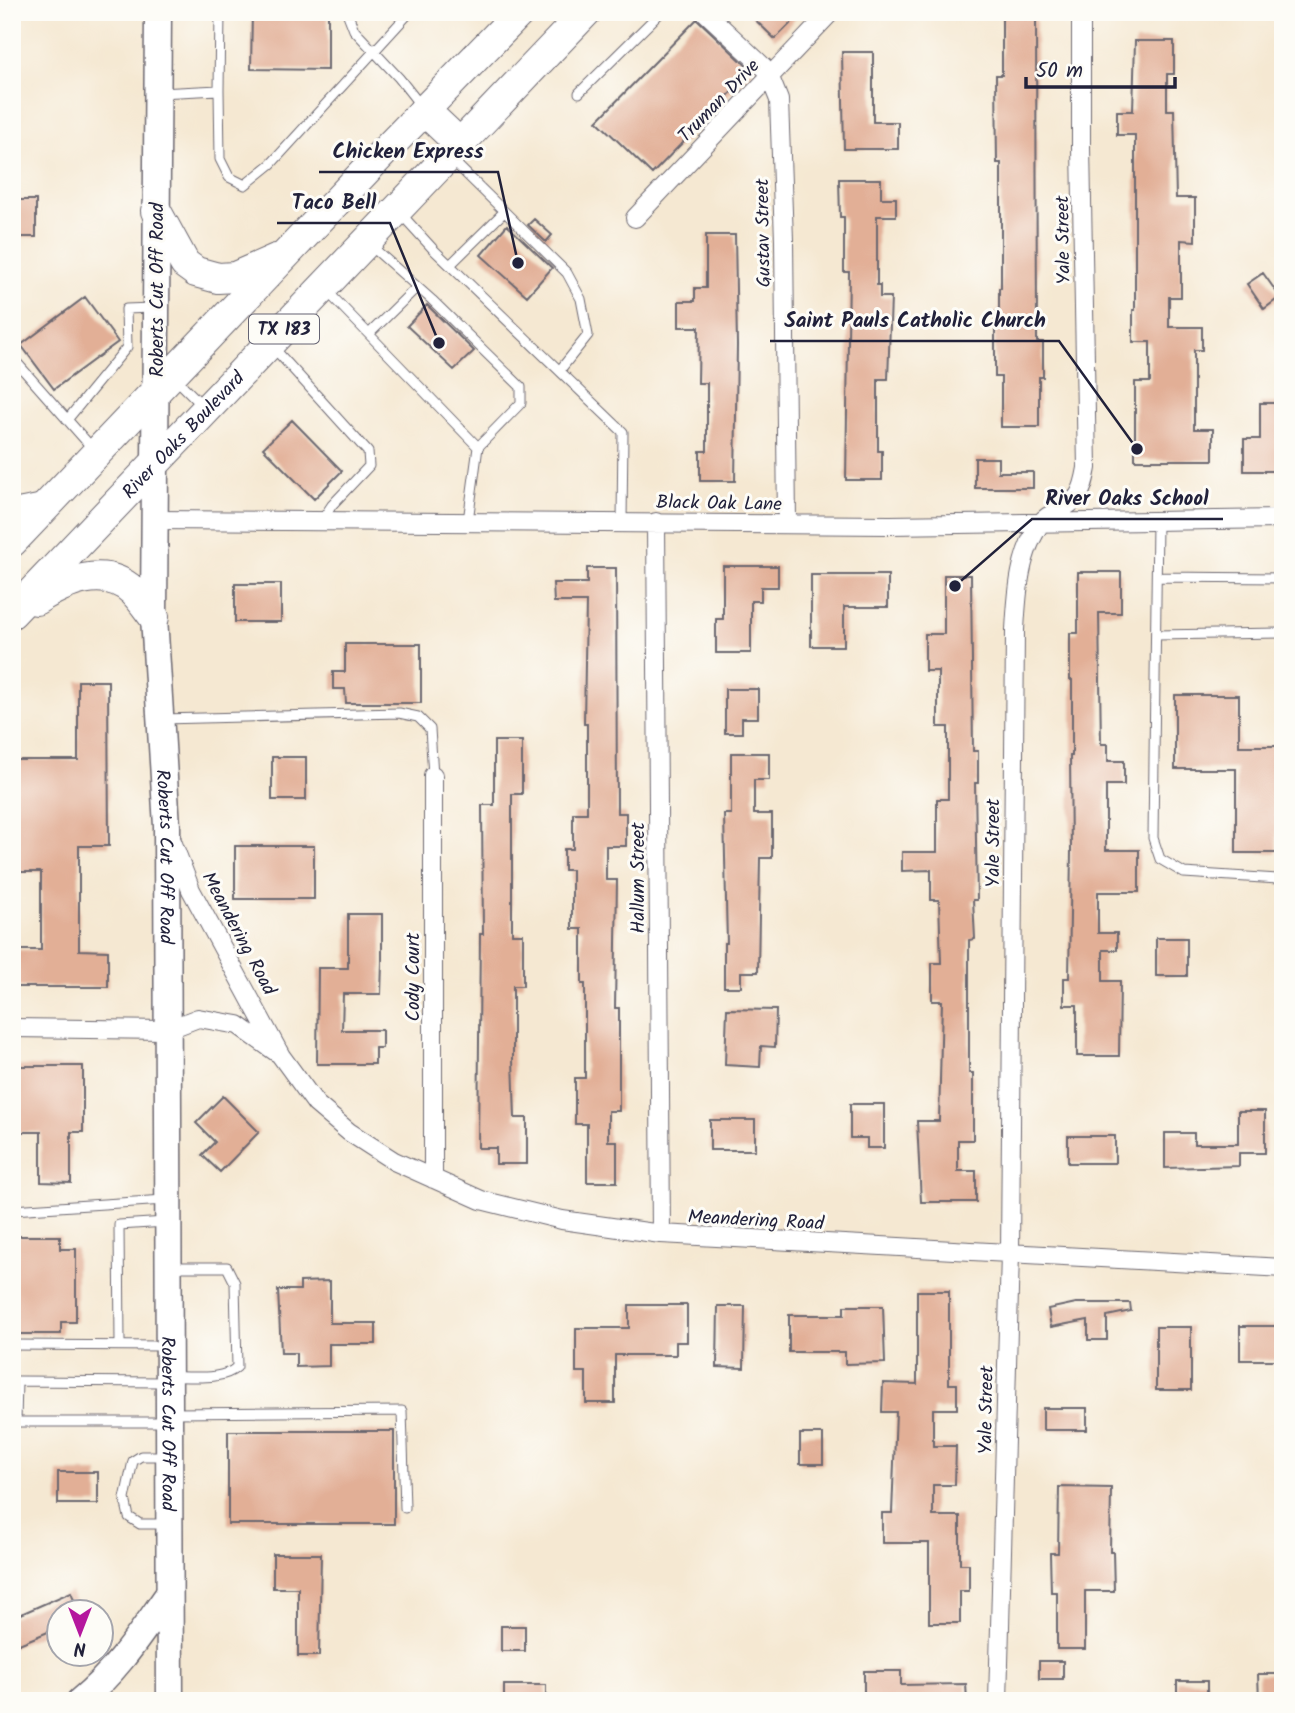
<svg xmlns="http://www.w3.org/2000/svg" width="1295" height="1713" viewBox="0 0 1295 1713" font-family="Kalam,sans-serif">
<style>
.building{fill:#e2af96}
.lines{fill:none;stroke-linecap:round;stroke-linejoin:round}
.lane-casing{stroke:#6c6770;stroke-width:11}
.street-casing{stroke:#6c6770;stroke-width:20}
.secondary-casing{stroke:#6c6770;stroke-width:29}
.primary-casing{stroke:#6c6770;stroke-width:32}
.lane{stroke:#fff;stroke-width:9}
.street{stroke:#fff;stroke-width:18}
.secondary{stroke:#fff;stroke-width:26}
.primary{stroke:#fff;stroke-width:30}
.labels{text-anchor:middle;stroke-width:6;stroke-linejoin:round;paint-order:stroke}
.shield{fill:#fdfcf7;stroke:#646373;stroke-width:2}
.shield-label{font-size:18px;font-weight:bold;fill:#22223b}
.street-label{font-size:19px;fill:#22223b;stroke:#fdfcf7}
.leader{fill:none;stroke:#22223b;stroke-width:2.5}
.callout-dot{fill:#22223b;stroke:#fdfcf7;stroke-width:2.5}
.callout-label{font-size:21px;text-anchor:middle;font-weight:bold;fill:#22223b;stroke:#fdfcf7;stroke-width:6;stroke-linejoin:round;paint-order:stroke}
</style>
<rect width="100%" height="100%" fill="#fdfcf7"/>
<filter id="ink" filterUnits="userSpaceOnUse"><feTurbulence type="fractalNoise" baseFrequency=".0143" numOctaves="2"/><feDisplacementMap in="SourceGraphic" scale="14" xChannelSelector="R" yChannelSelector="G"/><feConvolveMatrix kernelMatrix="1 2 1 2 8 2 1 2 1" color-interpolation-filters="sRGB"/></filter>
<filter id="wash" filterUnits="userSpaceOnUse"><feTurbulence type="fractalNoise" baseFrequency=".00686" numOctaves="4" result="noise"/><feDisplacementMap in="SourceGraphic" scale="28" xChannelSelector="R" yChannelSelector="G"/><feGaussianBlur stdDeviation="1.57" result="paint"/><feColorMatrix in="noise" values="0 0 0 0 0 0 0 0 0 0 0 0 0 0 0 0 0 1.4 0 .05"/><feComposite in="paint" operator="in"/></filter>
<g filter="url(#wash)">
<rect width="100%" height="100%" fill="#f5e8d2"/>
<g id="blocks">
<path class="building" d="M252,12H328V70L251,69Z
M747,12H802L775,39Z
M1002,14H1036L1037,342H1043V377H1039V427H1001V377H995V312H999V288H1001V163H997L996,75H1002Z
M697,19L752,71L652,174L597,121Z
M1135,41H1174V74H1167V110H1174L1176,198H1195V241L1181,240V297H1169V327H1202V350H1194V429H1213V460H1135V382H1150V342H1133V310H1135V135H1117V111H1133Z
M842,52H873V122H898V149H844Z
M839,179H881V198H896V216H877V285H880V297H891L888,379H878V451H882V480H846L849,272H844V217H840Z
M12,200H36V237H12Z
M534,219L552,235L546,242L528,225Z
M507,225L552,268L527,296L481,255Z
M706,235H735L737,345L735,481H700V451H707V383H698L699,327H679V301H695V288H706Z
M1263,273L1280,297L1264,309L1247,284Z
M85,297L118,342L54,389L21,345Z
M427,305L474,351L454,370L407,326Z
M1260,403H1283V471H1244V439H1260Z
M292,420L342,471L314,499L263,448Z
M975,458H998V472H1033V488H975Z
M723,566H778V587H761V601H751V653H716V619H723Z
M587,568H616L617,813H626V846H606V880H617L615,1008H619V1111H608V1141H617V1182H587V1124H575V1078H585V984H582V929H572V870H564V849H573V813H587V724H584L586,602H554L553,583H587Z
M1078,572H1121V613H1099L1101,744H1108V761H1124V785H1106V850H1139V892H1098V933H1117V950H1103V981H1120L1119,1056H1077V1005H1064V978H1069L1071,851L1070,756H1072V680H1070V633H1078Z
M811,575H888V607H844V646H811Z
M944,575H971L973,751H978V783H975L977,900H973L975,939L969,940V1073H973V1140H958V1171H976V1202H921L917,1121H939L942,1001H932V963H941L939,900H931V870L902,871V852H937V799H948V727H938V671H925V634H944Z
M235,584H281V622H235Z
M345,644H421V703H346L345,689H333V672H345Z
M78,681H108L109,846H79V950L108,951V987H12V950H41V872H12V760H78Z
M725,689H758V718H742V733H725Z
M1175,695H1239V746H1283V770H1277V853H1236V769H1175Z
M494,741H522V794H512V934H523V986H513V1060L515,1118H527V1164H496V1148H478L480,934H483L482,805H494Z
M731,753H769V780H754V814H772V858H760L758,972H741V987H724V943H727L724,814H731Z
M272,757H306V800H272Z
M235,846H314V899H235Z
M348,914H382V963L381,994H343L342,1030H382V1048H375V1064H317L318,968H348Z
M1156,938H1187V976H1156Z
M727,1009L776,1010L775,1047L761,1046L760,1067L725,1065Z
M12,1066H83V1132H71V1183L41,1182V1132H12Z
M223,1096L259,1132L220,1172L202,1155L215,1142L196,1123Z
M850,1104H884V1148H867V1138H850Z
M1238,1111H1265V1153H1239V1166L1165,1168V1133H1194V1144H1238Z
M710,1120H755V1150H710Z
M1068,1136H1115V1163H1068Z
M12,1236H60V1249H76V1322H61V1334H12Z
M330,1281V1323H376V1344H329V1366L296,1367V1353H281L278,1290H300V1282Z
M917,1291H949V1384H957V1409H933V1446H956L955,1485H933V1516H960V1564H969V1591H960V1623H929V1543H882V1513H892L896,1412H882L883,1383L917,1384Z
M1076,1303H1130L1131,1311L1107,1316V1340H1088V1320L1051,1327L1048,1309Z
M629,1305H687V1342H676V1355H615V1403H586V1372H576V1328H629Z
M718,1306H745L744,1368L717,1367Z
M844,1306H883L885,1363L845,1364V1352H789V1315H844Z
M1240,1326H1283V1360H1240Z
M1156,1327H1191V1390H1156Z
M1043,1408H1087V1430H1043Z
M228,1431H394V1524H228Z
M800,1434H823V1464H800Z
M58,1472H98V1504H58Z
M1059,1487L1111,1488L1110,1552H1113L1114,1591H1085V1649H1057V1592H1051L1050,1553H1058Z
M273,1554H321L319,1656H298V1588H273Z
M71,1592L79,1612H60V1627L12,1647V1618Z
M501,1626H525V1651H501Z
M1039,1661H1063V1679H1039Z
M864,1671H901V1685L966,1684L967,1701H864Z
M1258,1674H1283V1701H1259Z
M1177,1681H1207V1701H1177Z
M504,1685H546V1701H504Z"/>
</g>
</g>
<g filter="url(#ink)">
<use href="#blocks" fill-opacity="0" stroke="#6c6770" stroke-width="2"/>
<g class="lines">
<g class="lane-casing">
<path id="lane" d="M347,12L354,30L399,78L421,106
M219,90L220,159L229,177L245,185L271,164L410,12
M159,93L219,90L220,12
M579,93L661,12
M451,159L567,273L581,299L588,335L560,370
M401,214L433,249L623,432L622,522
M370,245L432,300L521,387V403L478,447
M450,265L504,212
M327,291L478,447L468,521
M369,334L417,287
M272,346L368,452L369,466L332,505L322,520
M12,364H18L94,450
M174,377L204,407
M67,420L127,347L126,309L152,308
M1157,521L1153,838L1160,859L1184,873L1278,879L1283,876
M1157,577L1283,578
M1156,635L1283,633
M162,719L399,713L418,717L430,729L433,775
M12,1210L165,1200
M172,1267H227L235,1283L237,1367C222,1381 192,1376 173,1377
M120,1344L119,1225L166,1222
M12,1345L164,1346
M165,1382L17,1381L16,1422H167
M173,1413L402,1411L405,1508
M165,1524H140L129,1517L125,1499L133,1461L141,1456H166"/>
</g>
<g class="street-casing">
<path id="street" d="M705,12L767,70L779,100L784,240L787,523
M635,218L831,12
M12,509L48,502
M154,520L890,525L1283,519
M656,522L661,1234
M433,775V1179
M172,841L191,890L281,1056L316,1104L349,1132L394,1161L481,1200L562,1220L661,1234L1283,1268
M12,1028L167,1030L198,1018L238,1025L276,1052
M998,1701L1010,1253L1015,630C1017,595 1019,551 1042,522C1045,517 1050,515 1055,513C1079,499 1082,496 1087,468L1081,147V12"/>
</g>
<g class="secondary-casing">
<g id="secondary">
<path id="s1" d="M158,12L154,617L167,826L170,1701"/>
<path d="M80,1701C117,1671 141,1633 168,1595"/>
</g>
</g>
<g class="primary-casing">
<g id="primary">
<path d="M424,110L460,144"/>
<path d="M156,211L185,264L196,272L218,278L235,277L276,259"/>
<path d="M12,542L375,161L520,12"/>
<path d="M36,600C65,582 104,564 133,591C141,599 147,608 154,617"/>
<path id="s2" d="M12,613L586,12"/>
</g>
</g>
<use href="#lane" class="lane"/>
<use href="#street" class="street"/>
<use href="#secondary" class="secondary"/>
<use href="#primary" class="primary"/>
</g>
</g>
<g class="labels">
<rect class="shield" x="249" y="314.5" width="70" height="29" rx="5"/>
<g class="shield-label">
<text x="284" y="335">TX 183</text>
</g>
<g class="street-label">
<text transform="translate(718 100) rotate(-46)" y="7">Truman Drive</text>
<text transform="translate(762 233) rotate(-91)" y="7">Gustav Street</text>
<text transform="translate(1062 240) rotate(-91)" y="7">Yale Street</text>
<text transform="translate(156 290) rotate(-90)" y="7">Roberts Cut Off Road</text>
<text dy="7" stroke="none"><textPath href="#s2" startOffset="247">River Oaks Boulevard</textPath></text>
<text transform="translate(719 502) rotate(1)" y="7">Black Oak Lane</text>
<text transform="translate(992 843) rotate(-90)" y="7">Yale Street</text>
<text dy="7" stroke="none"><textPath href="#s1" startOffset="845">Roberts Cut Off Road</textPath></text>
<text transform="translate(637 878) rotate(-90)" y="7">Hallum Street</text>
<text transform="translate(240 933) rotate(62)" y="7">Meandering Road</text>
<text transform="translate(412 977) rotate(-90)" y="7">Cody Court</text>
<text transform="translate(756 1219) rotate(3)" y="7">Meandering Road</text>
<text transform="translate(985 1410) rotate(-89)" y="7">Yale Street</text>
<text dy="7" stroke="none"><textPath href="#s1" startOffset="1412">Roberts Cut Off Road</textPath></text>
</g>
</g>
<path class="leader" d="M518 263L498 172H319M439 343L390 223H277M1137 449L1059 341H770M955 586L1032 519H1223"/>
<g class="callout-dot">
<circle cx="518" cy="263" r="7"/>
<circle cx="439" cy="343" r="7"/>
<circle cx="1137" cy="449" r="7"/>
<circle cx="955" cy="586" r="7"/>
</g>
<g class="callout-label">
<text x="408" y="158">Chicken Express</text>
<text x="334" y="209">Taco Bell</text>
<text x="915" y="327">Saint Pauls Catholic Church</text>
<text x="1127" y="505">River Oaks School</text>
</g>
<rect width="1295" height="1713" fill="none" stroke="#fdfcf7" stroke-width="42"/>
<g transform="translate(80 1633) rotate(180)"><circle r="33" fill="#fdfcf7" stroke="#a5a5ac" stroke-width="2"/>
<path d="M0-5L12 26L0 18L-12 26Z" fill="#b5179e"/>
<text y="-10" font-size="19" font-weight="bold" text-anchor="middle" fill="#22223b">N</text>
</g>
<path d="M1026 77v10h149v-10" fill="none" stroke="#22223b" stroke-width="3.5"/>
<text x="1036" y="77" font-size="21" fill="#22223b" stroke="#fdfcf7" stroke-width="5" paint-order="stroke">50 m</text>
</svg>
